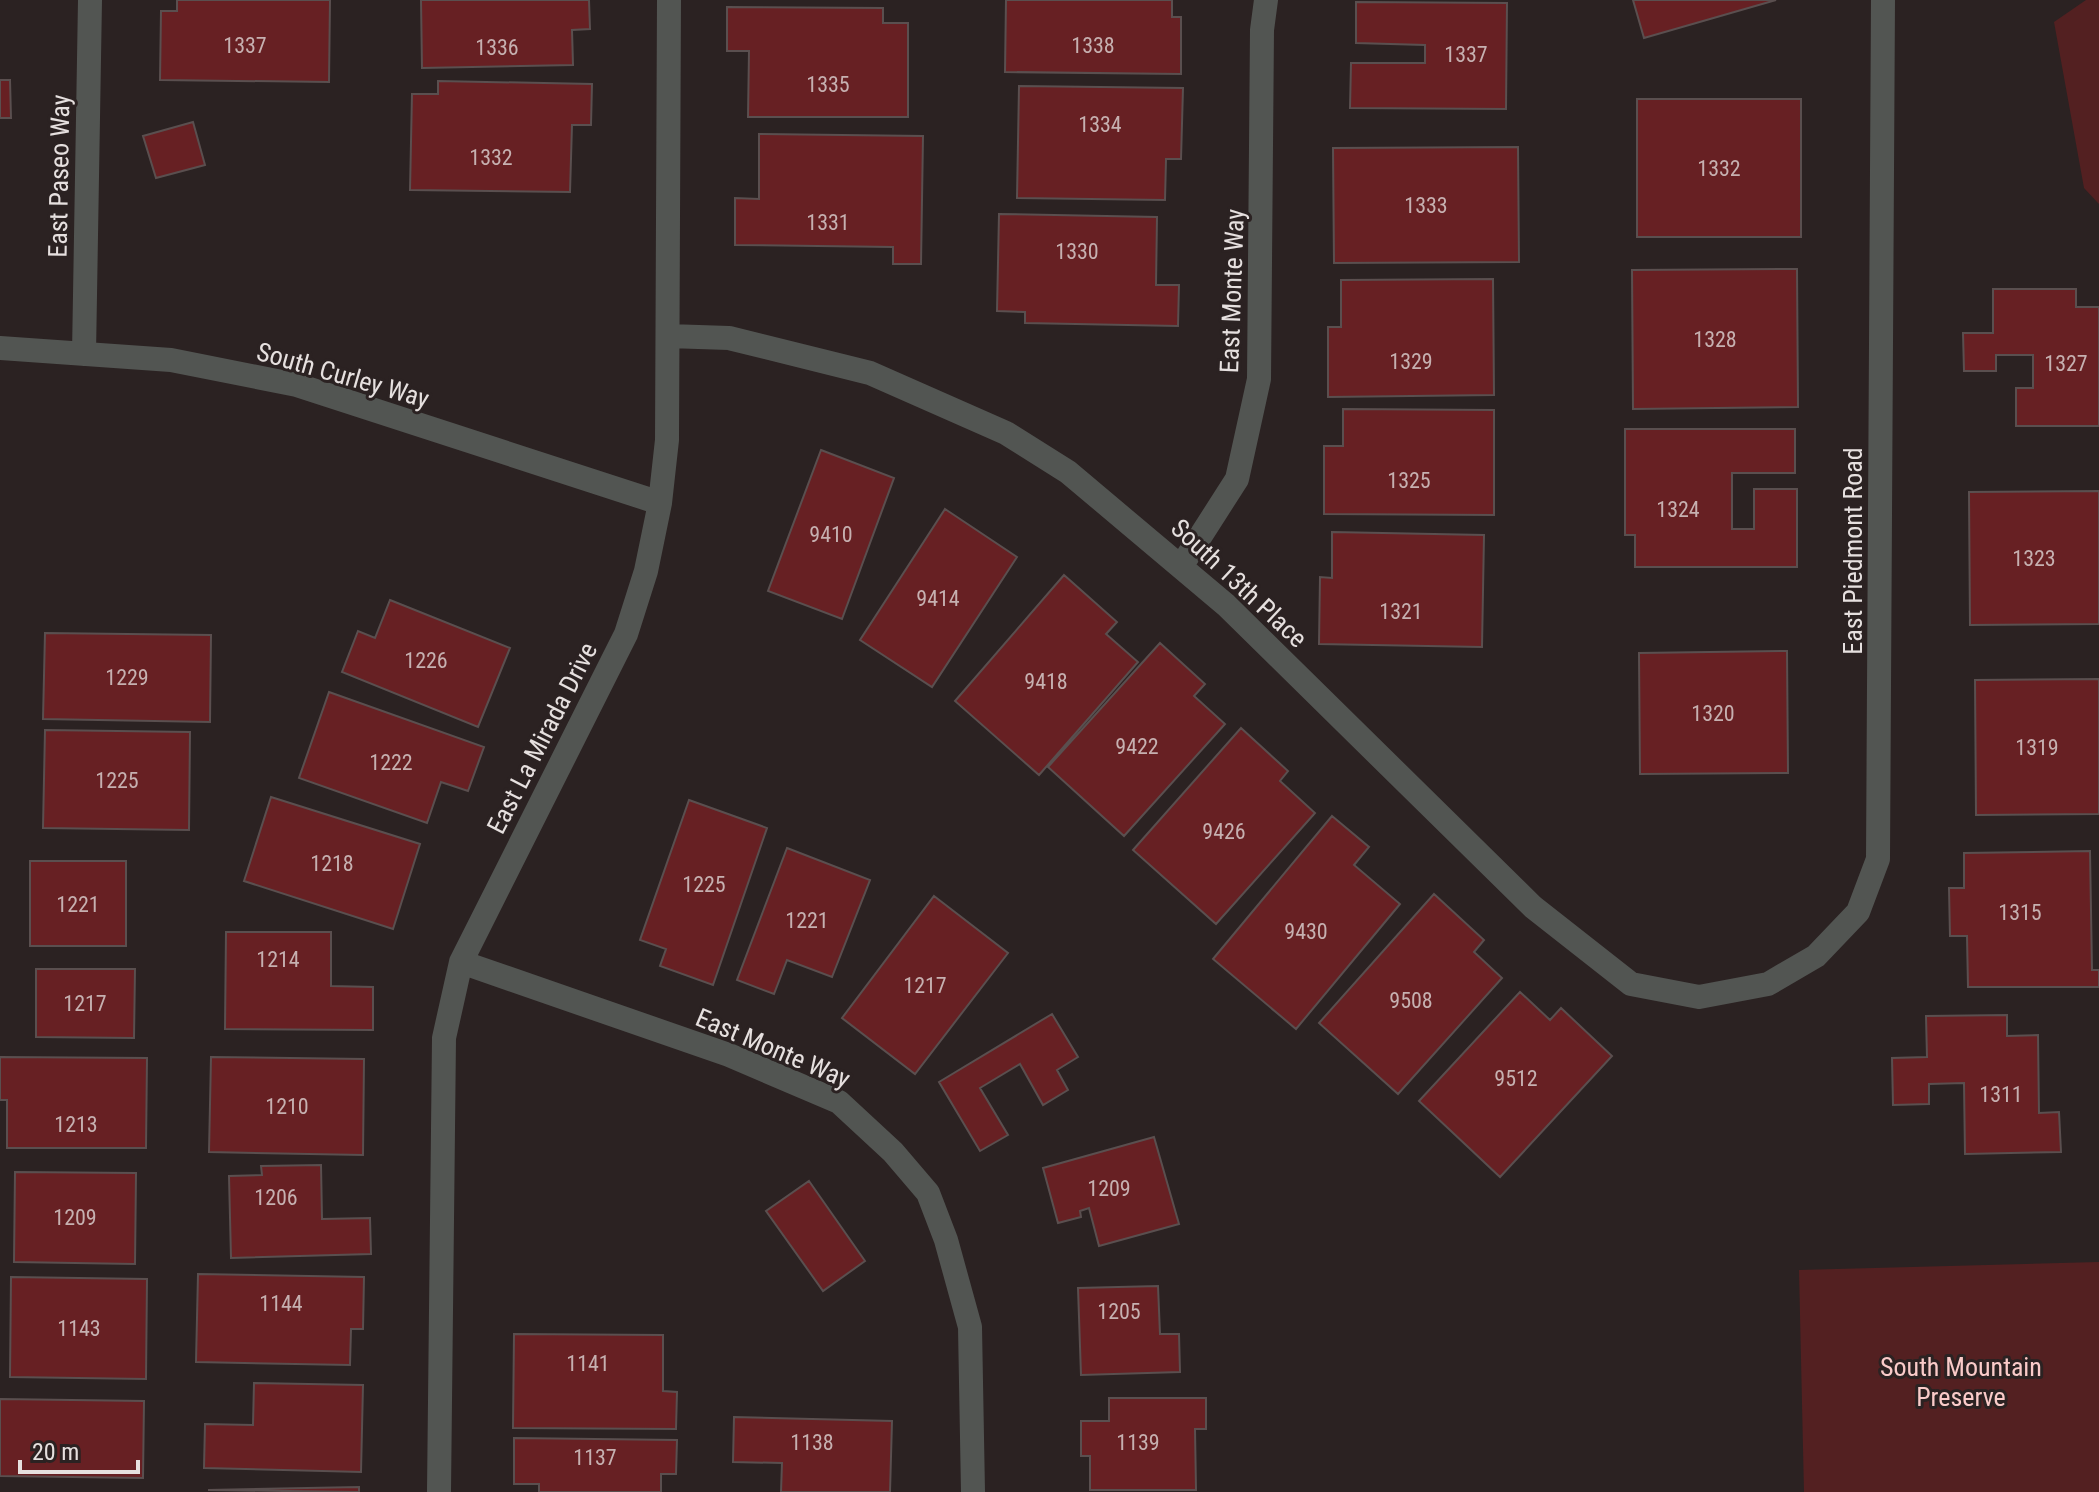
<svg xmlns="http://www.w3.org/2000/svg" width="2099" height="1492" viewBox="0 0 2099 1492" font-family="'Roboto Condensed',sans-serif">
<style>
.green{fill:#532021}
.building{fill:#672023;stroke:#5a4f4f;stroke-width:2}
.lines{fill:none;stroke-linecap:round;stroke-linejoin:round}
.street{stroke:#525552;stroke-width:24}
.labels{text-anchor:middle;stroke-width:6;stroke-linejoin:round;paint-order:stroke}
.number-label{font-size:22px;fill:#c6b0b0}
.street-label{font-size:26px;fill:#e6e0df;stroke:#2b2222}
.park-label{font-size:26px;fill:#facbc9;stroke:#2b2222}
</style>
<rect width="100%" height="100%" fill="#2b2222"/>
<path class="green" d="M2086,0H2099V204L2084,188L2054,22Z
M2099,1262V1492H1804L1799,1270Z"/>
<path class="building" d="M177,0H330L329,82L160,80L161,11H177Z
M421,0H589L590,29L572,30L573,65L422,68Z
M1006,0H1172V17H1181V74L1005,72Z
M1633,0H1776L1644,38Z
M1356,2L1507,3L1506,109L1350,108L1351,63H1425V45L1356,43Z
M727,7L883,8V23H908V117H748L749,51H727Z
M0,80H10L11,118H0Z
M438,81L592,84L591,125H572L570,192L410,190L412,94H438Z
M1019,86L1183,88L1181,159H1166L1165,200L1017,198Z
M1637,99H1801V237H1637Z
M193,122L205,165L156,178L143,136Z
M759,134L923,136L921,264H893V247L735,245V198L759,199Z
M1518,147L1519,262L1334,263L1333,148Z
M999,214L1157,217L1156,285H1179L1178,326L1025,323V312L997,311Z
M1797,269L1798,407L1633,409L1632,270Z
M1493,279L1494,395L1328,397V327H1341V280Z
M1993,289H2076V307H2099V426H2016V388H2033V355H1996V371H1964L1963,333H1993Z
M1343,409L1494,410V515L1324,514V446H1343Z
M1625,429H1795V473H1732V529H1754V489H1797V567H1635V535H1625Z
M821,450L894,478L842,619L768,591Z
M2099,491V624L1970,625L1969,492Z
M945,509L1017,557L932,687L860,640Z
M1332,532L1484,535L1482,647L1319,644L1320,577L1332,578Z
M1064,575L1117,622L1106,634L1138,662L1039,775L955,701Z
M390,600L510,648L478,727L342,672L358,631L375,638Z
M45,633L211,635L210,722L43,719Z
M1160,643L1205,684L1194,696L1225,724L1124,836L1048,767Z
M1787,651L1788,773L1640,774L1639,653Z
M2099,679V814L1976,815L1975,680Z
M329,692L484,747L468,791L441,782L427,823L299,778Z
M1241,728L1288,771L1280,781L1315,813L1216,924L1133,850Z
M45,730L190,732L189,830L43,828Z
M271,797L420,844L393,929L244,881Z
M689,800L767,828L713,985L660,966L666,949L640,940Z
M1332,816L1369,847L1354,865L1400,904L1296,1029L1213,959Z
M787,848L870,880L832,977L787,960L774,994L737,980Z
M2090,851L2092,970H2099V987H1968L1967,936H1950L1949,888H1964V853Z
M30,861H126V946H30Z
M1434,894L1484,940L1474,952L1502,978L1398,1094L1319,1023Z
M934,896L1008,953L915,1074L842,1018Z
M226,932H331V986L373,987V1030L225,1029Z
M36,969H135L134,1038L36,1037Z
M1520,992L1550,1020L1561,1008L1612,1056L1500,1177L1419,1101Z
M1052,1014L1078,1057L1057,1070L1068,1090L1043,1105L1020,1064L980,1088L1008,1135L980,1151L939,1082Z
M2007,1015V1036L2038,1035L2039,1113L2059,1112L2061,1152L1965,1154L1964,1083L1929,1084V1104L1893,1105L1892,1058L1927,1057L1926,1016Z
M0,1057L147,1058L146,1148H7V1100H0Z
M211,1057L364,1059L363,1155L209,1152Z
M1154,1137L1179,1224L1099,1246L1089,1208L1080,1211L1081,1217L1058,1223L1043,1168Z
M321,1165L322,1219L370,1218L371,1254L231,1258L229,1176L262,1175L261,1166Z
M15,1172L136,1173L135,1264L14,1262Z
M809,1181L865,1261L823,1291L766,1211Z
M198,1274L364,1277L363,1329H351L350,1365L196,1362Z
M11,1277L147,1279L146,1379L10,1377Z
M1158,1286L1160,1334H1179L1180,1372L1081,1375L1078,1288Z
M514,1334L663,1335V1391L677,1392L676,1429L513,1428Z
M254,1383L363,1385L361,1472L204,1468L205,1424L253,1425Z
M1109,1398H1206V1429H1195L1196,1490H1090V1456H1081V1421H1109Z
M0,1399L144,1401L143,1478L0,1476Z
M734,1417L892,1421L890,1492H781L782,1463L733,1462Z
M514,1438L677,1440L676,1474H661V1492H539V1484H514Z
M359,1487V1492L208,1490Z"/>
<g class="lines">
<path class="street" d="M668,336L729,338L870,373L1006,433L1068,472L1226,605L1533,907L1631,984L1699,997L1768,984L1816,956L1858,912L1878,859L1883,0
M0,348L171,360L297,385L660,503
M84,354L90,0
M1182,565L1237,479L1259,379L1262,30L1266,0
M461,962L729,1055L839,1102L893,1152L928,1193L946,1240L970,1327L973,1492
M439,1492L444,1038L461,962L626,634L646,571L660,503L667,440L669,0"/>
</g>
<g class="labels">
<g class="number-label">
<text x="245" y="53">1337</text>
<text x="1093" y="53">1338</text>
<text x="497" y="55">1336</text>
<text x="1466" y="62">1337</text>
<text x="828" y="92">1335</text>
<text x="1100" y="132">1334</text>
<text x="491" y="165">1332</text>
<text x="1719" y="176">1332</text>
<text x="1426" y="213">1333</text>
<text x="828" y="230">1331</text>
<text x="1077" y="259">1330</text>
<text x="1715" y="347">1328</text>
<text x="1411" y="369">1329</text>
<text x="2066" y="371">1327</text>
<text x="1409" y="488">1325</text>
<text x="1678" y="517">1324</text>
<text x="831" y="542">9410</text>
<text x="2034" y="566">1323</text>
<text x="938" y="606">9414</text>
<text x="1401" y="619">1321</text>
<text x="426" y="668">1226</text>
<text x="127" y="685">1229</text>
<text x="1046" y="689">9418</text>
<text x="1713" y="721">1320</text>
<text x="1137" y="754">9422</text>
<text x="2037" y="755">1319</text>
<text x="391" y="770">1222</text>
<text x="117" y="788">1225</text>
<text x="1224" y="839">9426</text>
<text x="332" y="871">1218</text>
<text x="704" y="892">1225</text>
<text x="78" y="912">1221</text>
<text x="2020" y="920">1315</text>
<text x="807" y="928">1221</text>
<text x="1306" y="939">9430</text>
<text x="278" y="967">1214</text>
<text x="925" y="993">1217</text>
<text x="1411" y="1008">9508</text>
<text x="85" y="1011">1217</text>
<text x="1516" y="1086">9512</text>
<text x="2001" y="1102">1311</text>
<text x="287" y="1114">1210</text>
<text x="76" y="1132">1213</text>
<text x="1109" y="1196">1209</text>
<text x="276" y="1205">1206</text>
<text x="75" y="1225">1209</text>
<text x="281" y="1311">1144</text>
<text x="1119" y="1319">1205</text>
<text x="79" y="1336">1143</text>
<text x="588" y="1371">1141</text>
<text x="812" y="1450">1138</text>
<text x="1138" y="1450">1139</text>
<text x="595" y="1465">1137</text>
</g>
<g class="street-label">
<text transform="translate(59 176) rotate(-89)" y="9">East Paseo Way</text>
<text transform="translate(1232 291) rotate(-88)" y="9">East Monte Way</text>
<text transform="translate(343 375) rotate(16)" y="9">South Curley Way</text>
<text transform="translate(1853 551) rotate(-90)" y="9">East Piedmont Road</text>
<text transform="translate(1239 583) rotate(43)" y="9">South 13th Place</text>
<text transform="translate(542 738) rotate(-63)" y="9">East La Mirada Drive</text>
<text transform="translate(773 1048) rotate(23)" y="9">East Monte Way</text>
</g>
<g class="park-label">
<text x="1961" y="1376">South Mountain<tspan x="1961" dy="30">Preserve</tspan></text>
</g>
</g>
<path d="M20 1460v12h118v-12" fill="none" stroke="#e6e0df" stroke-width="4"/>
<text x="32" y="1460" font-size="24" fill="#e6e0df" stroke="#2b2222" stroke-width="6" paint-order="stroke">20 m</text>
</svg>
